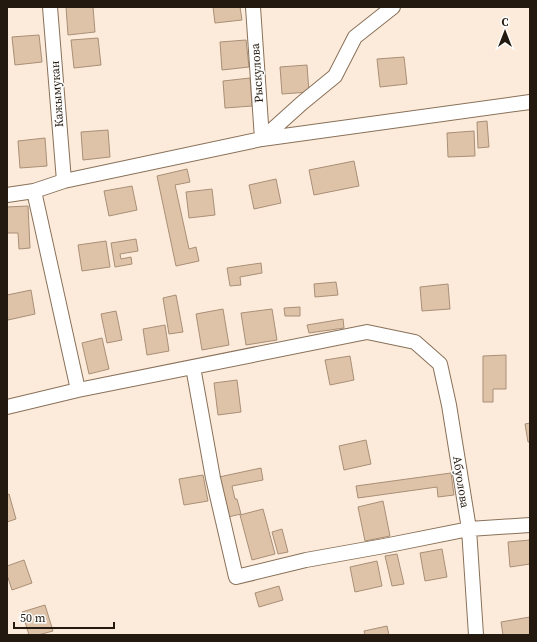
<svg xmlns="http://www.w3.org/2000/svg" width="537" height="642" viewBox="0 0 537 642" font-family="'Source Serif 4',serif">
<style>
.building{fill:#dec3a9;stroke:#a98f76}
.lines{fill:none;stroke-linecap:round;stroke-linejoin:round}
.minor-casing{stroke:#897159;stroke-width:16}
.minor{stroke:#fff;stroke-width:14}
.labels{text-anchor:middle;stroke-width:3;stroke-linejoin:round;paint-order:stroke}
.street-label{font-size:12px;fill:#23190f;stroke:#fbfcfb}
</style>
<rect width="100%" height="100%" fill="#fcebdb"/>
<path class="building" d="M66,7H93L95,32L68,35Z
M213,7H240L242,20L215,23Z
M39,35L42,62L15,65L12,37Z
M98,38L101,65L74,68L71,40Z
M246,40L249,67L222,70L220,42Z
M404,57L407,84L380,87L377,59Z
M307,65L309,92L282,94L280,67Z
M250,78L252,106L225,108L223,81Z
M487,121L489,147L478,148L477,122Z
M108,130L110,157L83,160L81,132Z
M474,131L475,156L448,157L447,133Z
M45,138L47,166L20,168L18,141Z
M354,161L359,186L314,195L309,170Z
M187,169L190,182L175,185L189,249L196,247L199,261L176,266L157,176Z
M276,179L281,203L254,209L249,185Z
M132,186L137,210L109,216L104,191Z
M212,189L215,215L189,218L186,192Z
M28,206L30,248L19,249L18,233H7V207Z
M136,239L138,251L120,254L121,259L131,257L132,264L115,267L111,243Z
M106,241L110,267L82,271L78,245Z
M261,263L262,273L240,277L241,285L230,286L227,268Z
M336,282L338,295L315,297L314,284Z
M448,284L450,309L422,311L420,287Z
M31,290L35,314L8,320L7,314V295Z
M176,295L183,332L169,334L163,298Z
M300,307V316H285L284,308Z
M223,309L229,345L202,350L196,314Z
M272,309L277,340L246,345L241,313Z
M116,311L122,340L107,343L101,314Z
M343,319L344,328L309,333L307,325Z
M165,325L169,351L147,355L143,329Z
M102,338L109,369L89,374L82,343Z
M506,355V389H493V402H483V356Z
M350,356L354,380L330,385L325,360Z
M237,380L241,412L218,415L214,383Z
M530,423V442H528L525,424Z
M366,440L371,464L344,470L339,446Z
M261,468L263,480L232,486L235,499H237L241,514L228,517L219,477Z
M451,473L454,495L438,497L437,487L358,498L356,486Z
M203,475L208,501L184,505L179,479Z
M9,494L16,519L7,522V495Z
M383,501L390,536L365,541L358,507Z
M263,509L275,554L252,560L240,515Z
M282,529L288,552L278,554L272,532Z
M530,540V564L510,567L508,542Z
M442,549L447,577L425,581L420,553Z
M397,554L404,584L392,586L385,556Z
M24,560L32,583L12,590L7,575V566Z
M377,561L382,586L355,592L350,567Z
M279,586L283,600L259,607L255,593Z
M45,605L53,631L38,635H29L22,612Z
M530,617V635H503L501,622Z
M387,626L389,635H365L364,631Z"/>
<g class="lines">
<g class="minor-casing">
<path id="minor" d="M50,7L64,181
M253,7L262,139
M262,139L302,103L335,76L355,37L393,7
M34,191L78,390
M7,195L34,191L64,181L262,139L530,102
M193,367L213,478L236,577L306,560L384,546L469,529L530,525
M7,407L78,390L367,332L415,342L440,364L449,405L469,529L476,635"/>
</g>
<use href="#minor" class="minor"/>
</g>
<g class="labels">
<g class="street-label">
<text transform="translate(257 73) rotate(-94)" y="4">Рыскулова</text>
<text transform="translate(57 94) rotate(-94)" y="4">Кажымукан</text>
<text transform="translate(461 482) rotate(81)" y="4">Абуолова</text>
</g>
</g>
<rect width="537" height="642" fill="none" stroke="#23190f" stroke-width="16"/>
<g transform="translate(505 32)" stroke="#fbfcfb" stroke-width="3" paint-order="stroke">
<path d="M0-3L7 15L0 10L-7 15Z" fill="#23190f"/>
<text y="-6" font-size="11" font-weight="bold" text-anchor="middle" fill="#23190f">С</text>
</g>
<path d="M14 622v6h100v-6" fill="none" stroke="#23190f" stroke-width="2"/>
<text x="20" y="622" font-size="12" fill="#23190f" stroke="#fbfcfb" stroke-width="3" paint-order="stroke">50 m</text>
</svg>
